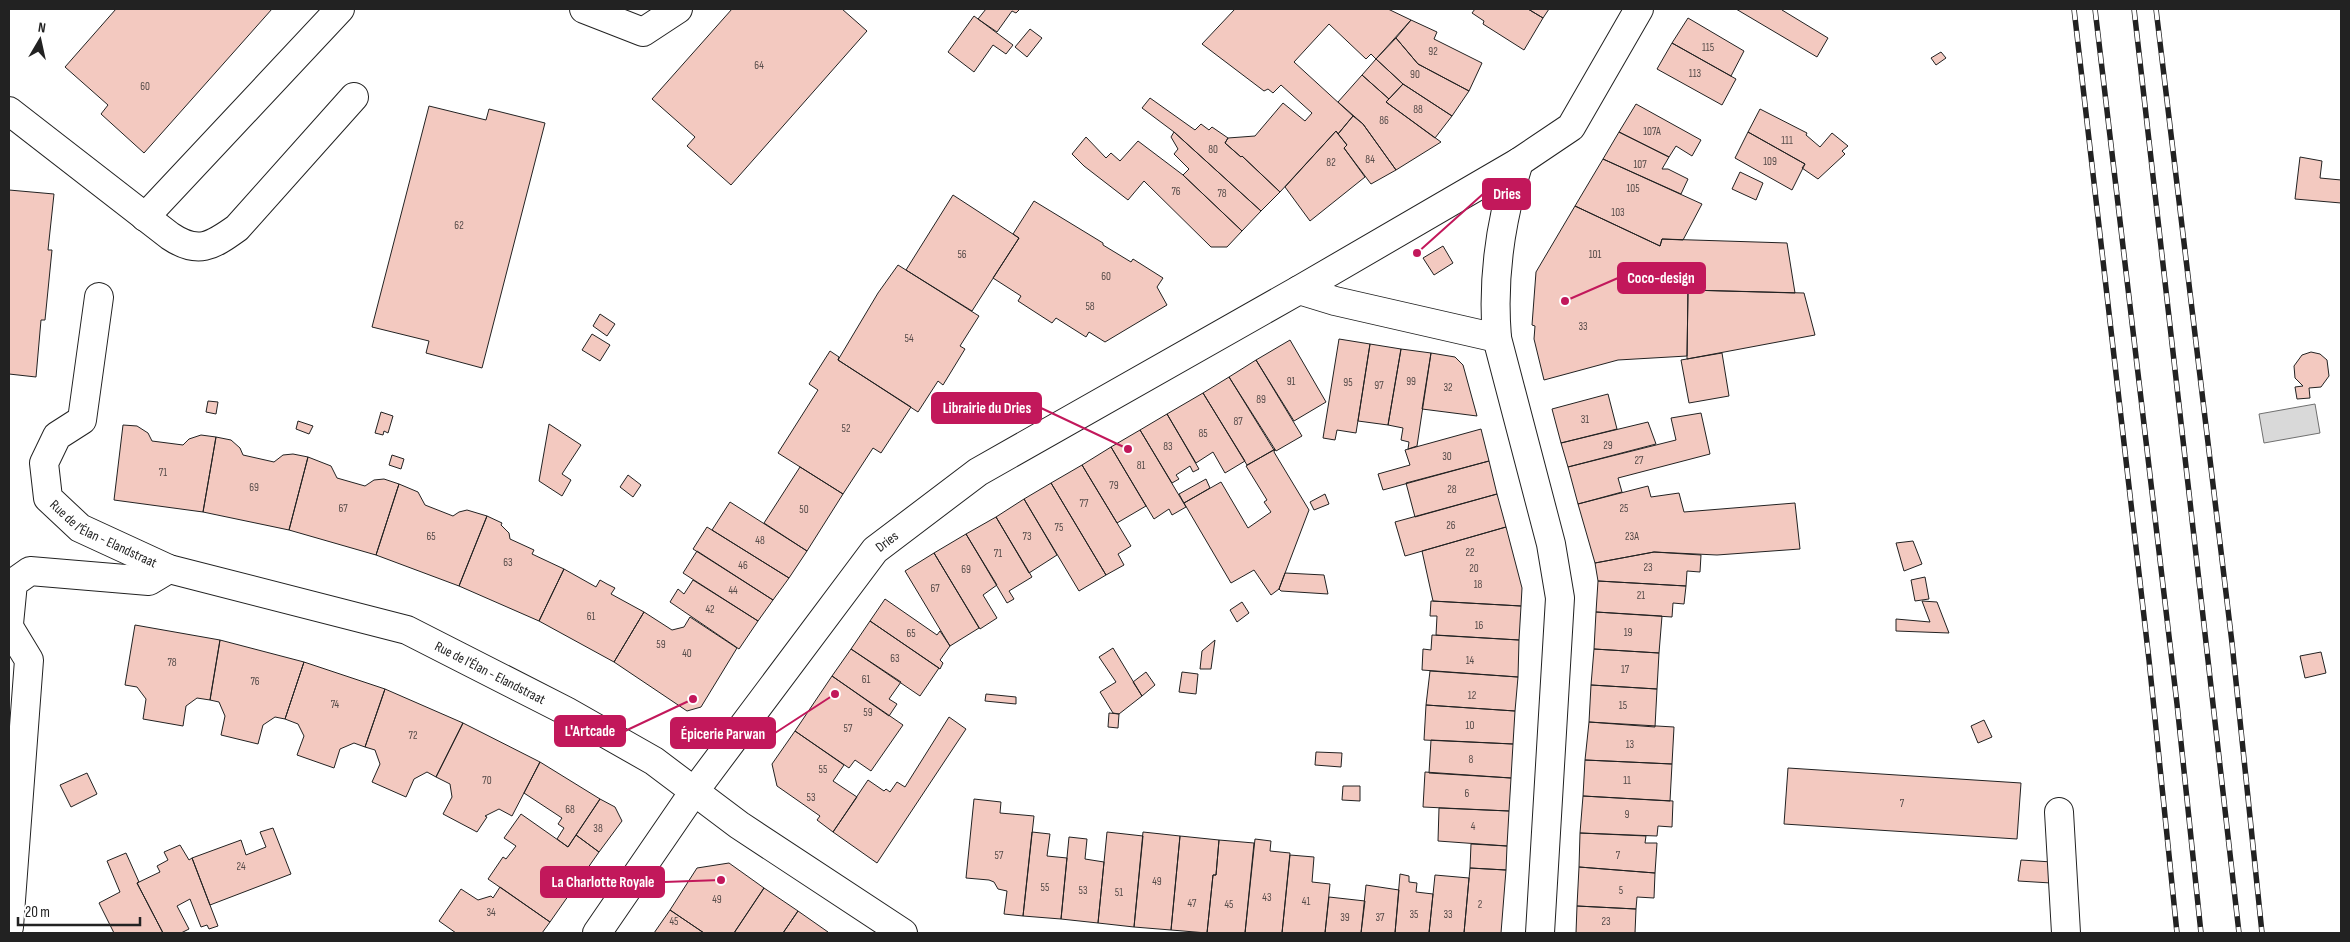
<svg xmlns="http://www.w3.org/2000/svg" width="2350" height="942" viewBox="0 0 2350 942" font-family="'Sofia Sans Condensed',sans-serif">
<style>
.water{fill:#d9d9d9;stroke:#6f6f6f}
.building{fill:#f3c9c0;stroke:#222}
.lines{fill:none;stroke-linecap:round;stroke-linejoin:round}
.minor-casing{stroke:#222;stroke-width:30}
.minor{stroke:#fff;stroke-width:28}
.rail-casing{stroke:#222;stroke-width:5.5}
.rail{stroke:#fff;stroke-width:4;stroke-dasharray:11;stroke-linecap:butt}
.labels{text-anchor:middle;stroke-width:4;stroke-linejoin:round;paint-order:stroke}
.number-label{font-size:11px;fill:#564c4a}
.street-label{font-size:14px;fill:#222;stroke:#fff}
.leader{fill:none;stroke:#c2185b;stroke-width:2}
.callout-dot{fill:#c2185b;stroke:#fff;stroke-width:2}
.callout{fill:#c2185b;stroke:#c2185b;stroke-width:2}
.callout-label{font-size:15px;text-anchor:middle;font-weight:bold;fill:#fff}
</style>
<rect width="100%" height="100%" fill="#fff"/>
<path class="water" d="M2315,404L2320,433L2264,443L2259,414Z"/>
<path class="building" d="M116,9H272L144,153L101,114L108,105L65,67Z
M732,9H842L867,31L731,185L687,146L695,137L652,99Z
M986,9H1020L1016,13L1012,11L997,32L978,19Z
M1235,9H1388L1411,20L1376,59L1371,54L1366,59L1329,24L1294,62L1353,116L1338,134L1336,131L1280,192L1242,156L1241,157L1225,143L1228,138L1255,136L1283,103L1305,121L1312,113L1281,85L1273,93L1268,89L1264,91L1202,44Z
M1475,9H1528L1543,18L1524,50L1483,24L1484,21L1472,13Z
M1528,9H1549L1543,18Z
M1736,9H1783L1782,10L1828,38L1817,57Z
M974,16L1013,45L1006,54L993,45L974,72L948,52Z
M1688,18L1744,51L1731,76L1672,43Z
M1411,20L1437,32L1434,39L1482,63L1469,91L1418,64L1396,38Z
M1030,29L1042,38L1027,57L1015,47Z
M1396,38L1418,64L1469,91L1452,116L1403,84L1376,59Z
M1672,43L1736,79L1722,105L1657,69Z
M1941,52L1946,58L1936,65L1931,58Z
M1376,59L1403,84L1389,99L1362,75Z
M1362,75L1389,99L1386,102L1441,142L1396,170L1363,124L1338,102Z
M1403,84L1452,116L1435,138L1386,102Z
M1150,98L1195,130L1201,124L1209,130L1212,127L1228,138L1225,143L1241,157L1242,156L1280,192L1261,211L1174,132L1142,108Z
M1636,104L1701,140L1692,156L1676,146L1669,157L1619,132Z
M429,106L486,120L489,109L545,123L482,368L426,353L429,341L372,327Z
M1760,109L1807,133L1806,135L1820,147L1832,133L1848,146L1842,151L1845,154L1818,179L1802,168L1805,164L1748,132Z
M1353,116L1363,124L1396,170L1371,184L1344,148L1347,145L1338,134Z
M1336,131L1347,145L1344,148L1365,177L1310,221L1285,187Z
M1174,132L1261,211L1242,231L1183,175L1189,169L1174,154L1178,149L1171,137Z
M1619,132L1669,157L1662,169H1668L1688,179L1681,194L1603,159Z
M1748,132L1805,164L1792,190L1735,158Z
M1086,137L1106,158L1111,153L1120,161L1138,141L1183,175L1242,231L1227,247H1211L1144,181L1128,200L1084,166L1072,154Z
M2300,157L2322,161L2320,178L2341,180V203L2295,199Z
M1603,159L1702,204L1683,240L1662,239L1660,246L1575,206Z
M1740,172L1763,183L1756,200L1732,189Z
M9,190L54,194L48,250H52L45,320H41L36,377L9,374Z
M953,195L1019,238L972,311L906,270Z
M1034,201L1103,243V245L1131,262L1133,259L1163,278L1157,287L1167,305L1105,342L1089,332L1086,337L1056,318L1052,323L1018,301L1021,296L993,278L1019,238L1013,234Z
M1575,206L1660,246L1662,239L1787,243L1795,293L1688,290L1687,356L1618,360L1544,380L1534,339L1535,326L1532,325L1536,272Z
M1443,246L1453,263L1434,275L1423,258Z
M898,265L979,316L960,346L965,349L943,385L938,381L918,412L838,360L878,293Z
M1688,290L1804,293L1815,335L1687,359Z
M600,314L615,324L607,336L593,326Z
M592,334L610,345L600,361L582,350Z
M1339,339L1370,344L1356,433L1337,430L1335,440L1323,438Z
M1290,340L1326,402L1294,421L1256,360Z
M1370,344L1401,349L1388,425L1358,421Z
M1401,349L1431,353L1417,446L1408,449L1409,442L1401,440L1403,428L1388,425Z
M830,351L839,357L838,360L911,407L881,453L873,448L843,494L778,453L818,390L809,384Z
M2311,352L2320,354L2327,360L2329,376L2321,387L2309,388L2310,398L2297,399L2295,387L2303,386L2295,378L2294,366L2302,355Z
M1431,353L1455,357L1463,365L1477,416L1422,409Z
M1722,353L1729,396L1689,403L1681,360Z
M1256,360L1302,436L1276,451L1229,377Z
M1229,377L1274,450L1247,465L1203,393Z
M1203,393L1245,461L1225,473L1213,452L1196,463L1167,414Z
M1608,394L1617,429L1561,443L1552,409Z
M208,401L218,402L216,414L206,412Z
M381,412L393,416L388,433L384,431L383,435L375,433Z
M1701,413L1710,454L1618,478L1622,492L1578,504L1568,467L1676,440L1671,418Z
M1167,414L1199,469L1193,472L1190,466L1176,475L1179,479L1172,483L1140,430Z
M298,421L313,426L309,434L296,429Z
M1648,422L1656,444L1568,467L1561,443Z
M549,424L581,445L562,474L571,480L562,496L539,481Z
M123,425L137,426L148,433L152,441L183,445L189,439L201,435L216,437L203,512L114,500Z
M1481,429L1489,461L1383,490L1378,474L1410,465L1405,450Z
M1140,430L1186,507L1172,515L1169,509L1154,519L1111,447Z
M216,437L231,440L240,448L243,455L274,462L283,455L293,454L308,457L289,530L203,512Z
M1111,447L1146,506L1117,523L1082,465Z
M1275,449L1274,452L1309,510L1279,589L1271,595L1254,570L1231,583L1184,503L1221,482L1248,528L1271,512L1264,502L1267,500L1246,466Z
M392,455L404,459L401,469L389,465Z
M308,457L331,466L337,478L365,486L374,480L384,479L399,484L376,555L289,530Z
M1489,461L1497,494L1415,517L1406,483Z
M1082,465L1131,546L1118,554L1124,565L1106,575L1051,483Z
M800,467L843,494L807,551L764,523Z
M628,475L641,485L633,497L620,487Z
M1206,479L1210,488L1184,503L1179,494Z
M1051,483L1106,575L1079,591L1024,499Z
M399,484L418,492L425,505L453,516L459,512L467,510L487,516L459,586L376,555Z
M1648,486L1651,497L1679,493L1684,512L1795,503L1800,549L1717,555L1654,552L1595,563L1578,504Z
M1325,494L1329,504L1314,510L1310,502Z
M1497,494L1506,527L1405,556L1395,522Z
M1024,499L1057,555L1029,573L996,517Z
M730,502L807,551L789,578L712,530Z
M487,516L502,523L501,525L509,533L510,539L534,550L532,554L564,569L539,621L459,586Z
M996,517L1032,577L1009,591L1014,599L1007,603L966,534Z
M707,527L789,578L773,600L693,549Z
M1506,527L1522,588L1521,606L1433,601L1422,551Z
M966,534L997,585L983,595L997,618L980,629L934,553Z
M1913,541L1922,564L1904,571L1896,543Z
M697,551L773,600L758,621L683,573Z
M1654,552L1701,555L1700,572L1687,571L1686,586L1598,581L1595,563Z
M934,553L979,628L950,646L905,571Z
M564,569L596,587L600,580L607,584L615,588L611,594L644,612L614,662L539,621Z
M1285,573L1324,575L1328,594L1281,591L1279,589Z
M1925,577L1929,599L1915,601L1911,580Z
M693,580L758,621L739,649L670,602L678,589L684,594Z
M1598,581L1686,586L1684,604L1673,603L1672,617L1596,612Z
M885,599L937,635L940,631L950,646L940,660L943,663L940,669L870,621Z
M1431,601L1521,606L1519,640L1436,635L1437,616H1430Z
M1922,601L1937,602L1949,633L1896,631V619L1930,622Z
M1242,602L1249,613L1237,622L1230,610Z
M644,612L672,630L684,627L690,617L737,648L701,707L687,711L614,662Z
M1596,612L1662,616L1659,653L1594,649Z
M870,621L939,668L920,696L851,649Z
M135,625L220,640L210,700L197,698L186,706L183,726L143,719L146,699L137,687L125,685Z
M1432,635L1519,640L1518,677L1422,670L1423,649L1431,650Z
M220,640L304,662L285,719L275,717L263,725L258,744L221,735L225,716L219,702L210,700Z
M1215,640L1211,669H1200L1202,651Z
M1113,648L1142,696L1119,714L1113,713L1100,692L1116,682L1099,657Z
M851,649L901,682L889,699L897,704L889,716L832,676Z
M1594,649L1659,653L1657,689L1591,685Z
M2321,652L2326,673L2305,678L2300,656Z
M304,662L385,689L365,747L354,743L340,749L334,768L297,755L304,736L298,724L285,719Z
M1430,671L1518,677L1515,711L1426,705Z
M1146,672L1155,685L1142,696L1133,682Z
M1182,672L1198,674L1196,694L1179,692Z
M832,676L903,725L871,771L855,760L849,768L795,731Z
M1591,685L1657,689L1655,727L1589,722Z
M385,689L463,723L436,777L427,772L414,779L406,797L372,782L380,764L375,750L365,747Z
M986,694L1016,697V704L985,701Z
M1426,705L1515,711L1513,744L1424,740Z
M1109,713L1119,714L1118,728L1108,727Z
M949,717L966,729L877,863L833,832L868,780L884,791L886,789L890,792L897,782L905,787Z
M1984,720L1992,737L1978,743L1971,726Z
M1589,722L1674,727L1672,764L1585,760Z
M463,723L540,762L512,816L499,809L485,816L487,817L477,832L443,814L452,797L450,784L436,777Z
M795,731L844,765L833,781L857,797L833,832L817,820L820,816L777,786L772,764Z
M1431,740L1513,744L1511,778L1429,773Z
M1316,752L1342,753L1341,767L1315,765Z
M1585,760L1672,764L1670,801L1583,796Z
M540,762L600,799L568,847L557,839L564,828L558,824L562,818L524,793Z
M1788,768L2021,783L2017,839L1784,824Z
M1425,772L1511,778L1509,811L1423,807Z
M87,773L97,794L71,807L60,785Z
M1343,786H1360V801L1342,800Z
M1583,796L1673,801L1672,827L1658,826L1657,836L1580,833Z
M600,799L615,807L622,821L599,852L576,835Z
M974,799L1001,802L1000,813L1034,816L1023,916L1004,914L1007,891L998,889L994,882L989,880L966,878Z
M1439,808L1509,811L1507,846L1438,841Z
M521,814L568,847L576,835L599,852L550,922L488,879L503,857L506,859L516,846L504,838Z
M273,828L291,874L210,905L192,858L241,840L246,855L266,847L260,832Z
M1032,832L1050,834L1047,856L1067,858L1061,919L1023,916Z
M1107,832L1143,836L1134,927L1098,923Z
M1143,832L1180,836L1171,930L1134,927Z
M1580,833L1646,836L1645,843H1657L1655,873L1579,867Z
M1180,836L1219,840L1216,875H1213L1207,933L1171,930Z
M1069,837L1087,839L1085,859L1104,862L1098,923L1061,919Z
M1255,839L1271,841L1270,851L1290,853L1282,933H1245Z
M1219,840L1254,843L1245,933H1207L1213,875H1216Z
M1471,844L1507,846L1506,870L1470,868Z
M180,845L189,860L192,858L218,926L209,929L207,925L201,927L190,899L177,906L189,929L181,933H163L137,883L160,872L157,866L168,860L164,852Z
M126,853L139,882L137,883L163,933H114L99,903L120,892L107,861Z
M1290,855L1314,857L1312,882L1330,884L1325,933H1282Z
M2021,860L2052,862L2051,883L2018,881Z
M729,863L764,888L734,933H704L670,910L697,868Z
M1579,867L1655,873L1654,898L1637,897L1636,909L1577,906Z
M1470,868L1506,870L1501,933H1464Z
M1400,874L1409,876V882L1417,883L1416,892L1433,894L1429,933H1395Z
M1435,875L1469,878L1464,933H1429Z
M1366,885L1399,890L1395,933H1361Z
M500,887L550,922L542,933H456L439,921L461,889L478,900L491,896L493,898Z
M764,888L798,911L783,933H734Z
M1329,897L1365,901L1361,933H1325Z
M1577,906L1636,909L1635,933H1576Z
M670,910L704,933H654Z
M798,911L828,932L827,933H783Z"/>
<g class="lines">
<g class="minor-casing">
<g id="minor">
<path d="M584,9L643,32L678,9"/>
<path d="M9,111L170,236C198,255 212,246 237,228L354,97"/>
<path d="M1519,162C1501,218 1492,279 1497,338L1551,544L1560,598L1540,933"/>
<path d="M145,217L340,9"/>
<path d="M1299,290L1335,301L1497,338"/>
<path id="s1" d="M99,297L82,420L57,436L44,463L48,498L80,528L169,569L407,630L566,711L654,761L739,825L903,933"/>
<path d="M9,624L13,583L30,571L149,581L169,569"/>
<path d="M9,627L29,660L9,927"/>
<path d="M2059,812L2066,933"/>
<path id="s2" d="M597,933L693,793L875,550L978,472L1299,290L1519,162L1571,127L1639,9"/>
</g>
</g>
<use href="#minor" class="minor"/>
<g class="rail-casing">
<path id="rail" d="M2074,9L2149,660L2177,933
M2095,9L2177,704L2201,933
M2134,9L2239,933
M2156,9L2232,643L2262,933"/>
</g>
<use href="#rail" class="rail"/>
</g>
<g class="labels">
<g class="number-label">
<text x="1708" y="51">115</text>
<text x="1433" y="55">92</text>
<text x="759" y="69">64</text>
<text x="1695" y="77">113</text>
<text x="1415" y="78">90</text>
<text x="145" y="90">60</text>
<text x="1418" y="113">88</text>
<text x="1384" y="124">86</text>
<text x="1652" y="135">107A</text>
<text x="1787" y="144">111</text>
<text x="1213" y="153">80</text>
<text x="1370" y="163">84</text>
<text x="1770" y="165">109</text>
<text x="1331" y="166">82</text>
<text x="1640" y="168">107</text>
<text x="1633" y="192">105</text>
<text x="1176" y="195">76</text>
<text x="1222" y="197">78</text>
<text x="1618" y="216">103</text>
<text x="459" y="229">62</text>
<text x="962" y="258">56</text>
<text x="1595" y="258">101</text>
<text x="1106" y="280">60</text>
<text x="1090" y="310">58</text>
<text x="1583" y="330">33</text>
<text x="909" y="342">54</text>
<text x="1291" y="385">91</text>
<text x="1411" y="385">99</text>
<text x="1348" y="386">95</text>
<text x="1379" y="389">97</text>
<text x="1448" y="391">32</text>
<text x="1261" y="403">89</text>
<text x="1585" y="423">31</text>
<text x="1238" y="425">87</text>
<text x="846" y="432">52</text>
<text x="1203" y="437">85</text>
<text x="1608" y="449">29</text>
<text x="1168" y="450">83</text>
<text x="1447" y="460">30</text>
<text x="1639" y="464">27</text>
<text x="1141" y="469">81</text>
<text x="163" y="476">71</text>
<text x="1114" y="489">79</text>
<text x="254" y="491">69</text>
<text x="1452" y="493">28</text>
<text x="1084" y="507">77</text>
<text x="343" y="512">67</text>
<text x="1624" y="512">25</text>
<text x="804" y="513">50</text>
<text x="1451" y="529">26</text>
<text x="1059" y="531">75</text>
<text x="431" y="540">65</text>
<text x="1027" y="540">73</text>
<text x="1632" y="540">23A</text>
<text x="760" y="544">48</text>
<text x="1470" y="556">22</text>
<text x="998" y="557">71</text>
<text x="508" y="566">63</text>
<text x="743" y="569">46</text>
<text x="1648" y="571">23</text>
<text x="1474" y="572">20</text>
<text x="966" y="573">69</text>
<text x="1478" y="588">18</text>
<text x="935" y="592">67</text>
<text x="733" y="594">44</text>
<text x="1641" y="599">21</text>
<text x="710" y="613">42</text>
<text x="591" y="620">61</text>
<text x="1479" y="629">16</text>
<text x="1628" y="636">19</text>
<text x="911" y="637">65</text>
<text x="661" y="648">59</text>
<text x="687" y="657">40</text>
<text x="895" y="662">63</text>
<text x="1470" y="664">14</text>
<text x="172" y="666">78</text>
<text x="1625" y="673">17</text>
<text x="866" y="683">61</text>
<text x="255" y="685">76</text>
<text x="1472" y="699">12</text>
<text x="335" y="708">74</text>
<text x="1623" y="709">15</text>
<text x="868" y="716">59</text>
<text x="1470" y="729">10</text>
<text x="848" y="732">57</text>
<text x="413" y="739">72</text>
<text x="1630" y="748">13</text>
<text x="1471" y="763">8</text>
<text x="823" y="773">55</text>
<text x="487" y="784">70</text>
<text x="1627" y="784">11</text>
<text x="1467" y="797">6</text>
<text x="811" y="801">53</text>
<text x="1902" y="807">7</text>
<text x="570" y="813">68</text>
<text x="1627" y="818">9</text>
<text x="1473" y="830">4</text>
<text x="598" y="832">38</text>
<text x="999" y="859">57</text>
<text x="1618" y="859">7</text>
<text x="241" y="870">24</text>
<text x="1157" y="885">49</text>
<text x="1045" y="891">55</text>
<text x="1083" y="894">53</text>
<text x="1621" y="894">5</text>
<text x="1119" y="896">51</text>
<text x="1267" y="901">43</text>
<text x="717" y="903">49</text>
<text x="1306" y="905">41</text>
<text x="1192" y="907">47</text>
<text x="1229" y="908">45</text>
<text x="1480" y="908">2</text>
<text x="491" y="916">34</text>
<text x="1414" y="918">35</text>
<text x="1448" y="918">33</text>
<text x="1345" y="921">39</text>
<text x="1380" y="921">37</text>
<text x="674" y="925">45</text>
<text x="1606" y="925">23</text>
</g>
<g class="street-label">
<text dy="5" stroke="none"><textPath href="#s1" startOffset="286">Rue de l'Élan - Elandstraat</textPath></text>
<text dy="5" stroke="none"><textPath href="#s2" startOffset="488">Dries</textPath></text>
<text dy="5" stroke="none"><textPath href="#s1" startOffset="700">Rue de l'Élan - Elandstraat</textPath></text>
</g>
</g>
<path class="leader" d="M1417 253L1483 194M1565 301L1618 278M1128 449L1041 408M693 699L625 731M835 694L775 733M721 880L664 882"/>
<g class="callout-dot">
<circle cx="1417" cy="253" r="5"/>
<circle cx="1565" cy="301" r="5"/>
<circle cx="1128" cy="449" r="5"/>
<circle cx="693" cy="699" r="5"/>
<circle cx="835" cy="694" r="5"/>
<circle cx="721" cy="880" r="5"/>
</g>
<g class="callout">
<rect x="1483" y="179" width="47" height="30" rx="5"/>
<rect x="1618" y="263" width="87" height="30" rx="5"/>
<rect x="932" y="393" width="109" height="30" rx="5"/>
<rect x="555" y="716" width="70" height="30" rx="5"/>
<rect x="671" y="718" width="104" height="30" rx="5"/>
<rect x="541" y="867" width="123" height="30" rx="5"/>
</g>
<g class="callout-label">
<text x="1507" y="199">Dries</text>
<text x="1661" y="283">Coco-design</text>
<text x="987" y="413">Librairie du Dries</text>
<text x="590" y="736">L'Artcade</text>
<text x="723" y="739">Épicerie Parwan</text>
<text x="603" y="887">La Charlotte Royale</text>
</g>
<rect width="2350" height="942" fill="none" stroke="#222222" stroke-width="20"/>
<g transform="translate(40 40) rotate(9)" stroke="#ffffff" stroke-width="4" paint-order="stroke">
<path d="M0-4L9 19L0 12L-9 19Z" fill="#222222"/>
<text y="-8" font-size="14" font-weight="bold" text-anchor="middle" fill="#222222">N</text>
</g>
<path d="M18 917v8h122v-8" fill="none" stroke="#222222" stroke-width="2.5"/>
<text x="25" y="917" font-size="15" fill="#222222" stroke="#ffffff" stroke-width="4" paint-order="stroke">20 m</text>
</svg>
